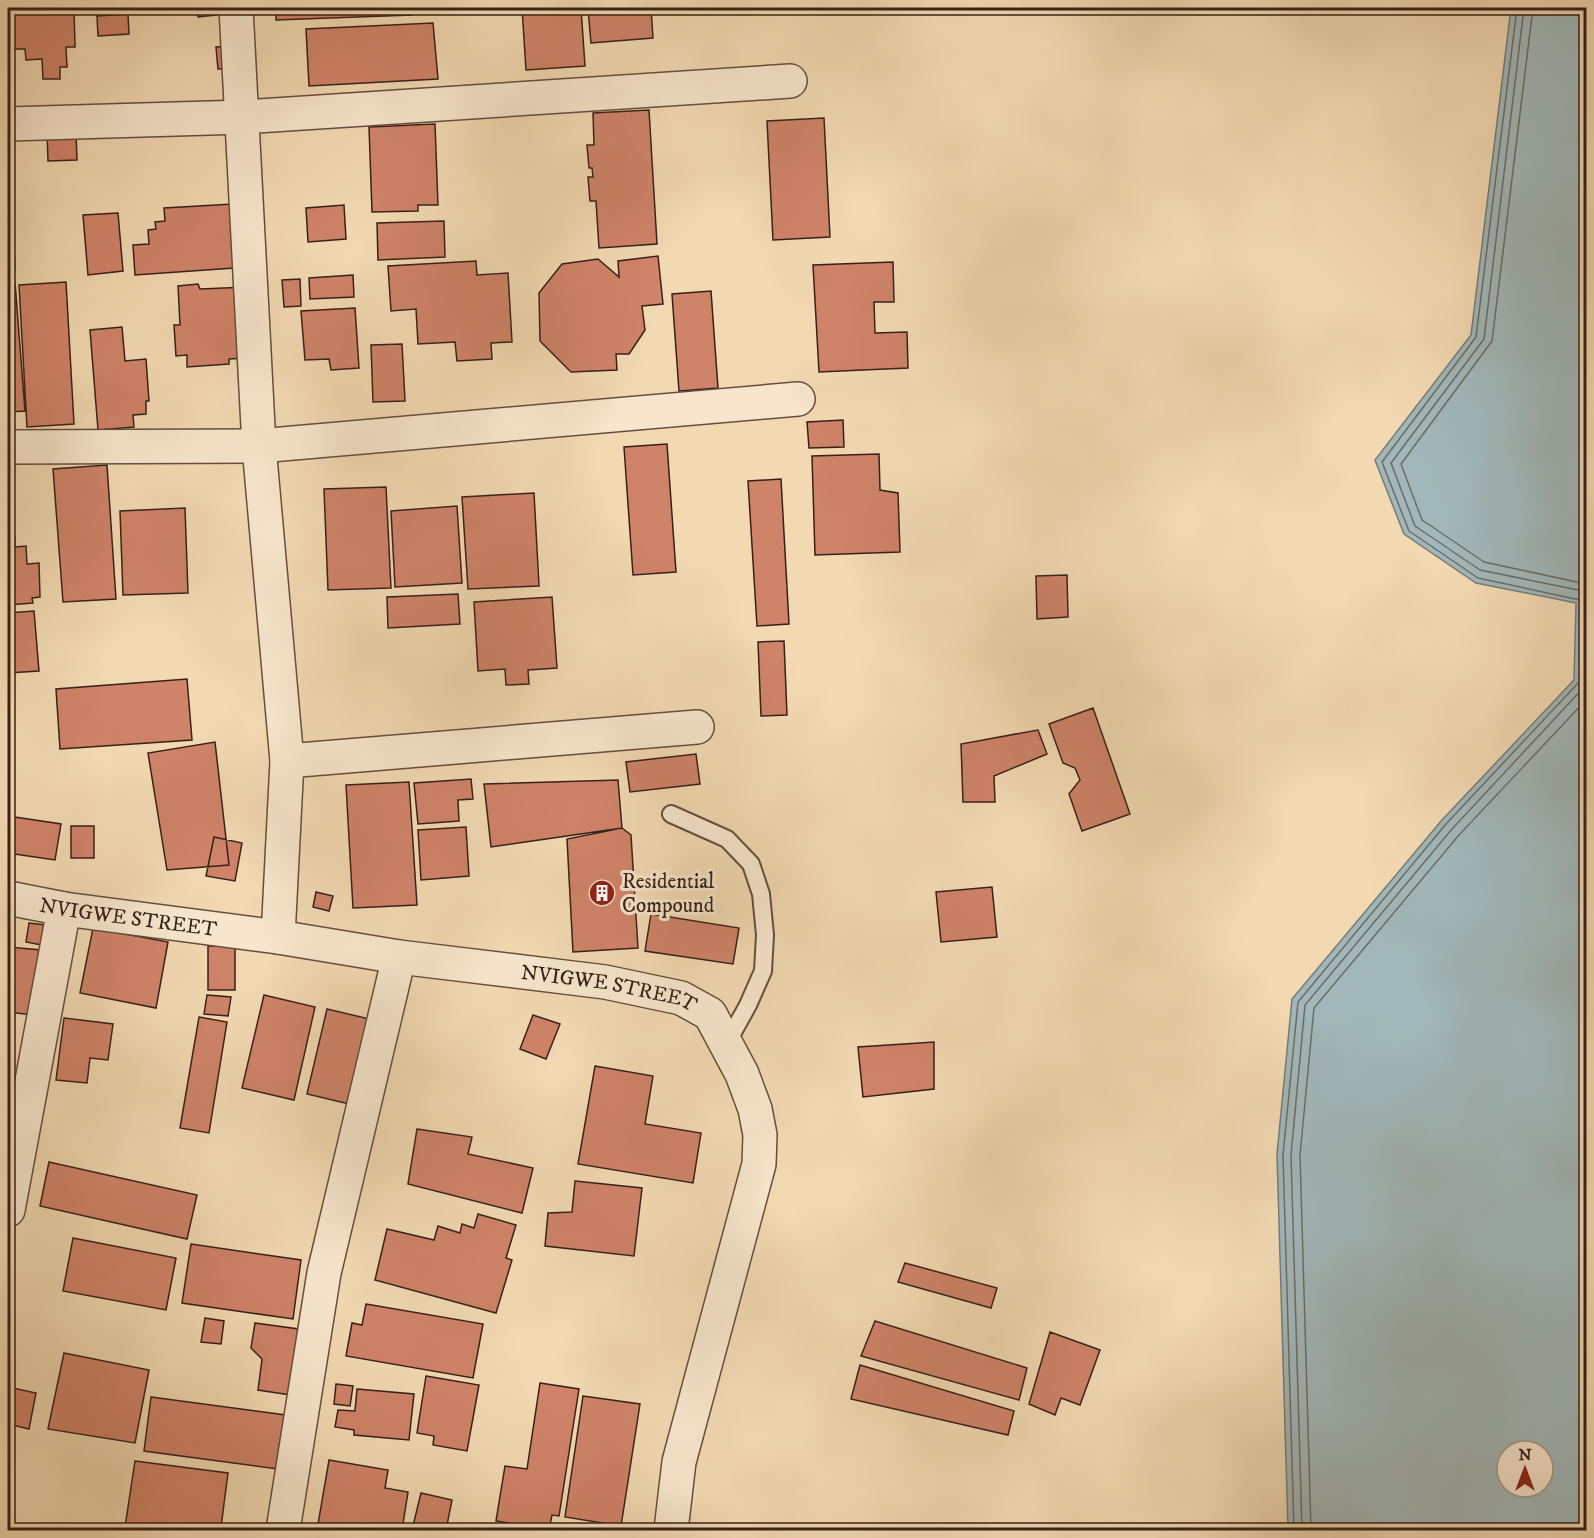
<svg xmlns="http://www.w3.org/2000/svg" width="1594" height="1538" viewBox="0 0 1594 1538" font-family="'IM FELL DW Pica',serif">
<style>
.water{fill:#a1b7b9;stroke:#777b78;stroke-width:1.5;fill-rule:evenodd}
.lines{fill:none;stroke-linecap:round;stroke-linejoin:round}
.shore{stroke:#6c6c68;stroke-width:1.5}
.building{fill:#cf8369;stroke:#382017;stroke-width:1.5}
.service-casing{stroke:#664e3e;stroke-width:20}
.minor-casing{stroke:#664e3e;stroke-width:36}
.service{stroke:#f7e6cd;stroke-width:16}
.minor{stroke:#f7e6cd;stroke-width:33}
.labels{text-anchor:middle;stroke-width:6;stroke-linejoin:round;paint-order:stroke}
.poi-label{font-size:21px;fill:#382017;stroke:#f7e6cd;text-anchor:start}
.street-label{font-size:21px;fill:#382017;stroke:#f7e6cd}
</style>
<rect width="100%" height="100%" fill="#f2d9b2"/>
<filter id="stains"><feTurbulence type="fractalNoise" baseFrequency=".00333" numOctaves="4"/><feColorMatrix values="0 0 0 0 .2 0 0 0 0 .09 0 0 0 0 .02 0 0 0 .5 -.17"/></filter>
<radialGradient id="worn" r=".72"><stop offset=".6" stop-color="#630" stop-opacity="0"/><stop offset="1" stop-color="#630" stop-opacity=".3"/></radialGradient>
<path class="water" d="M1511,8H1586V1530H1288L1277,1154L1292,999L1442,820L1574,680L1576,603L1476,583L1404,534L1375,460L1471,335ZM1507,1451H1543V1487H1507Z"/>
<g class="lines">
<path class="shore" d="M1524,8L1484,339L1391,463L1415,526L1480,570L1578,590L1586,596
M1533,8L1492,341L1401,464L1422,520L1484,562L1586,584
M1294,1530L1283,1155L1298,1002L1446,824L1580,681L1582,605L1580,600L1478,578L1409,531L1382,462L1476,337L1517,8
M1302,1530L1291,1155L1305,1005L1452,829L1586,685
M1311,1530L1300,1155L1314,1008L1459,835L1586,700"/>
</g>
<path class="building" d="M8,8H74L75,47H66L67,67H60V79H43L42,59L26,60L25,49H11Z
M197,8H215L216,15L198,17Z
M276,8H412V15L276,20Z
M522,8H581L585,66L526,70Z
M583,8H651L653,38L591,43L588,9L583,10Z
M128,14L129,34L98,36L97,16Z
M433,23L438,79L309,86L306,29Z
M235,46L236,68L218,69L216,47Z
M649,110L657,244L599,248L596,201H590L588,177H593L592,168H589L587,145H594L593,113Z
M824,118L830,237L773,240L767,121Z
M435,124L438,205H418V211L372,212L369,127Z
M47,133H76L77,160L48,161Z
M8,143L15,269L8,270Z
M233,204L234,268L135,275L133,245L149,244L148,230L156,229L155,222L165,221L164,208Z
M344,205L346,239L308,242L306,208Z
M118,213L123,271L88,275L83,215Z
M444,221L445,257L378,260L377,223Z
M658,256L663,304L642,306L645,330L629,354H616L617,370L571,372L540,341L539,293L562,264L598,259L619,277L618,261Z
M476,261L477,275L508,273L512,342L491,343L492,359L457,361L455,342L418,344L416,309L391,311L388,266Z
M893,262L894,302H874L875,333L907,332L908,368L819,372L813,265Z
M353,275L354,297L310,299L309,278Z
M300,279L301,306L284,307L282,280Z
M15,282L25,411L8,412V283Z
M66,282L74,424L27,427L19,285Z
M198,284L200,289L247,287L244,358L229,359V364L187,367V355L176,356L174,325H180L178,286Z
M711,291L718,388L679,391L672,294Z
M355,308L359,368L331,370L329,359L305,360L301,311Z
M122,327L125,361L146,359L149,401H146V414L133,415L134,427L98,430L90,330Z
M402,344L405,401L373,402L371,345Z
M843,420L844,447L809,448L807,422Z
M667,444L676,572L633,575L624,447Z
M879,454L880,490L898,493L900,552L815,555L812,456Z
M107,465L116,599L63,602L53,469Z
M781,479L789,624L757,626L748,481Z
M386,487L391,588L328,590L324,489Z
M534,493L539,586L468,589L462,497Z
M457,506L462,583L395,587L391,511Z
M185,508L188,593L123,595L120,511Z
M8,538H15V547L26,546L27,564L39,563L40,597L32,598L33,603L8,605Z
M1067,575L1068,617L1037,619L1036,576Z
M458,594L460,624L388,628L387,597Z
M552,597L557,668L528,670L529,684L506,685L505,669L478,671L474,602Z
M34,611L39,671L8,673V613Z
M784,641L787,715L761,716L758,642Z
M187,679L192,740L60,749L56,689Z
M1093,708L1130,814L1082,831L1069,794L1080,780L1075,768L1063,763L1049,724Z
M1038,730L1047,754L994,776L995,802H963L961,744Z
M215,742L229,865L167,870L148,753Z
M696,754L700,784L630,792L626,762Z
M471,779L473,799L458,800L459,821L418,824L414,783Z
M618,780L622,828L491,847L484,784Z
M409,782L417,905L353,908L346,785Z
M8,816L61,824L55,860L8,853Z
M71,826H94V858H71Z
M466,827L469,876L421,880L418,830Z
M622,828L631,835L638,948L573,952L567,839Z
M214,837L242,843L235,881L206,876Z
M992,887L997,937L941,942L936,892Z
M316,892L333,896L329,911L313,907Z
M651,914L739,928L733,964L645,951Z
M29,923L45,925L42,945L26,942Z
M93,928L168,942L156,1008L80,993Z
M208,946H235V990H208Z
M8,947L41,950L33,1015L8,1012Z
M207,995L231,997L228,1016L204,1014Z
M264,995L315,1007L294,1100L242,1088Z
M327,1009L378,1021L358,1106L307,1094Z
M533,1015L560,1024L546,1059L520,1049Z
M199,1017L227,1022L209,1133L180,1128Z
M64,1018L113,1024L108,1060L90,1058L87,1083L56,1080Z
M934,1042V1089L863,1097L858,1047Z
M595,1066L653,1076L645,1124L701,1133L693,1183L578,1164Z
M417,1129L472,1137L468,1154L533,1168L522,1213L408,1184Z
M49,1162L197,1195L187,1239L40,1206Z
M575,1181L642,1188L634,1256L545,1246L548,1213L572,1212Z
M478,1214L516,1225L506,1258L512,1260L496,1313L375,1280L387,1229L434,1240L438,1226L460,1233L462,1224L474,1228Z
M73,1238L176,1258L166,1310L63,1291Z
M191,1244L301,1260L293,1319L182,1303Z
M905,1263L997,1288L991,1308L898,1282Z
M366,1304L483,1324L473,1378L346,1356L352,1323L362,1325Z
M205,1318L224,1321L221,1344L201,1342Z
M875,1321L1027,1368L1019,1400L861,1356Z
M255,1323L306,1330L297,1396L258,1390L262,1359L251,1348Z
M1050,1332L1100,1350L1080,1405L1061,1398L1055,1415L1029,1404Z
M64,1353L149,1370L135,1443L48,1429Z
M860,1365L1014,1411L1008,1435L851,1399Z
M426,1376L479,1385L467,1451L433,1445L434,1436L417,1433Z
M540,1383L579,1389L559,1516L552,1515L549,1530L496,1521L505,1466L527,1469Z
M336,1384L353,1386L350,1406L334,1404Z
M13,1388L36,1393L29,1429L8,1424Z
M357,1389L414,1394L409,1440L354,1435V1430L335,1427L338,1410L355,1411Z
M583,1396L640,1404L621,1526L565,1517Z
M151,1397L293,1416L285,1470L144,1451Z
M329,1460L388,1470L385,1488L408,1492L402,1530H317Z
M135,1461L228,1473L221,1527L202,1526V1530H149L125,1527Z
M421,1493L452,1500L446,1530H412Z"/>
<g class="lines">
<g class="service-casing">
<path id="service" d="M671,814L727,839L751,864L761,894L765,935L763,971L748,1005L727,1043"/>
</g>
<g class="minor-casing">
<g id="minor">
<path d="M236,8L259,446L287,761L278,937"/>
<path d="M8,124L243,117L790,81"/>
<path d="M8,447L259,446L798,399"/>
<path d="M287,761L697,727"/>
<path id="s1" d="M8,898L64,909L278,937L399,957L605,982L681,998L710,1014L742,1074L755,1109L760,1135L759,1164L679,1462L671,1530"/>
<path d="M8,1210L64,909"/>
<path d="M283,1530L324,1273L399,957"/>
</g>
</g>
<use href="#service" class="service"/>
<use href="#minor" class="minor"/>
</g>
<defs>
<g id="building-disc" transform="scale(1.35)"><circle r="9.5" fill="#8f2418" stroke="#f7e6cd"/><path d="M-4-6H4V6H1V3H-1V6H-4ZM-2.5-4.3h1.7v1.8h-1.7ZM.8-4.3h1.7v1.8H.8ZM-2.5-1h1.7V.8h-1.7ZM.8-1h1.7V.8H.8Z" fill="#fff"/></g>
</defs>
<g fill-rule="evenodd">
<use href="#building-disc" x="602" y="893"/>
</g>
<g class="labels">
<g class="poi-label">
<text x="622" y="888">Residential<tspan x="622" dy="24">Compound</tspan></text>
</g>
<g class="street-label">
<text dy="7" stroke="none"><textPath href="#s1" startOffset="122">NVIGWE STREET</textPath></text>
<text dy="7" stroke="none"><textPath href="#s1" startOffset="608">NVIGWE STREET</textPath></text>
</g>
</g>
<rect width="1594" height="1538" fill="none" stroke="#f2d9b2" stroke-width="30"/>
<rect x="9" y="9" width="1576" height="1520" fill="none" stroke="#382017" stroke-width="3"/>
<rect x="15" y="15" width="1564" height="1508" fill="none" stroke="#382017" stroke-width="1.5"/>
<g transform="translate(1525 1469)"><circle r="28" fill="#f7e6cd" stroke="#ab9784" stroke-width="1.5"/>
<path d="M0-4.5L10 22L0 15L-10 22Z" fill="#8f2418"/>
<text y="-9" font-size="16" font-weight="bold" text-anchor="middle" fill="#382017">N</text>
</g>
<rect width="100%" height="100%" filter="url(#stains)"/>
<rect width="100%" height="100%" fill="url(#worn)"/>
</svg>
